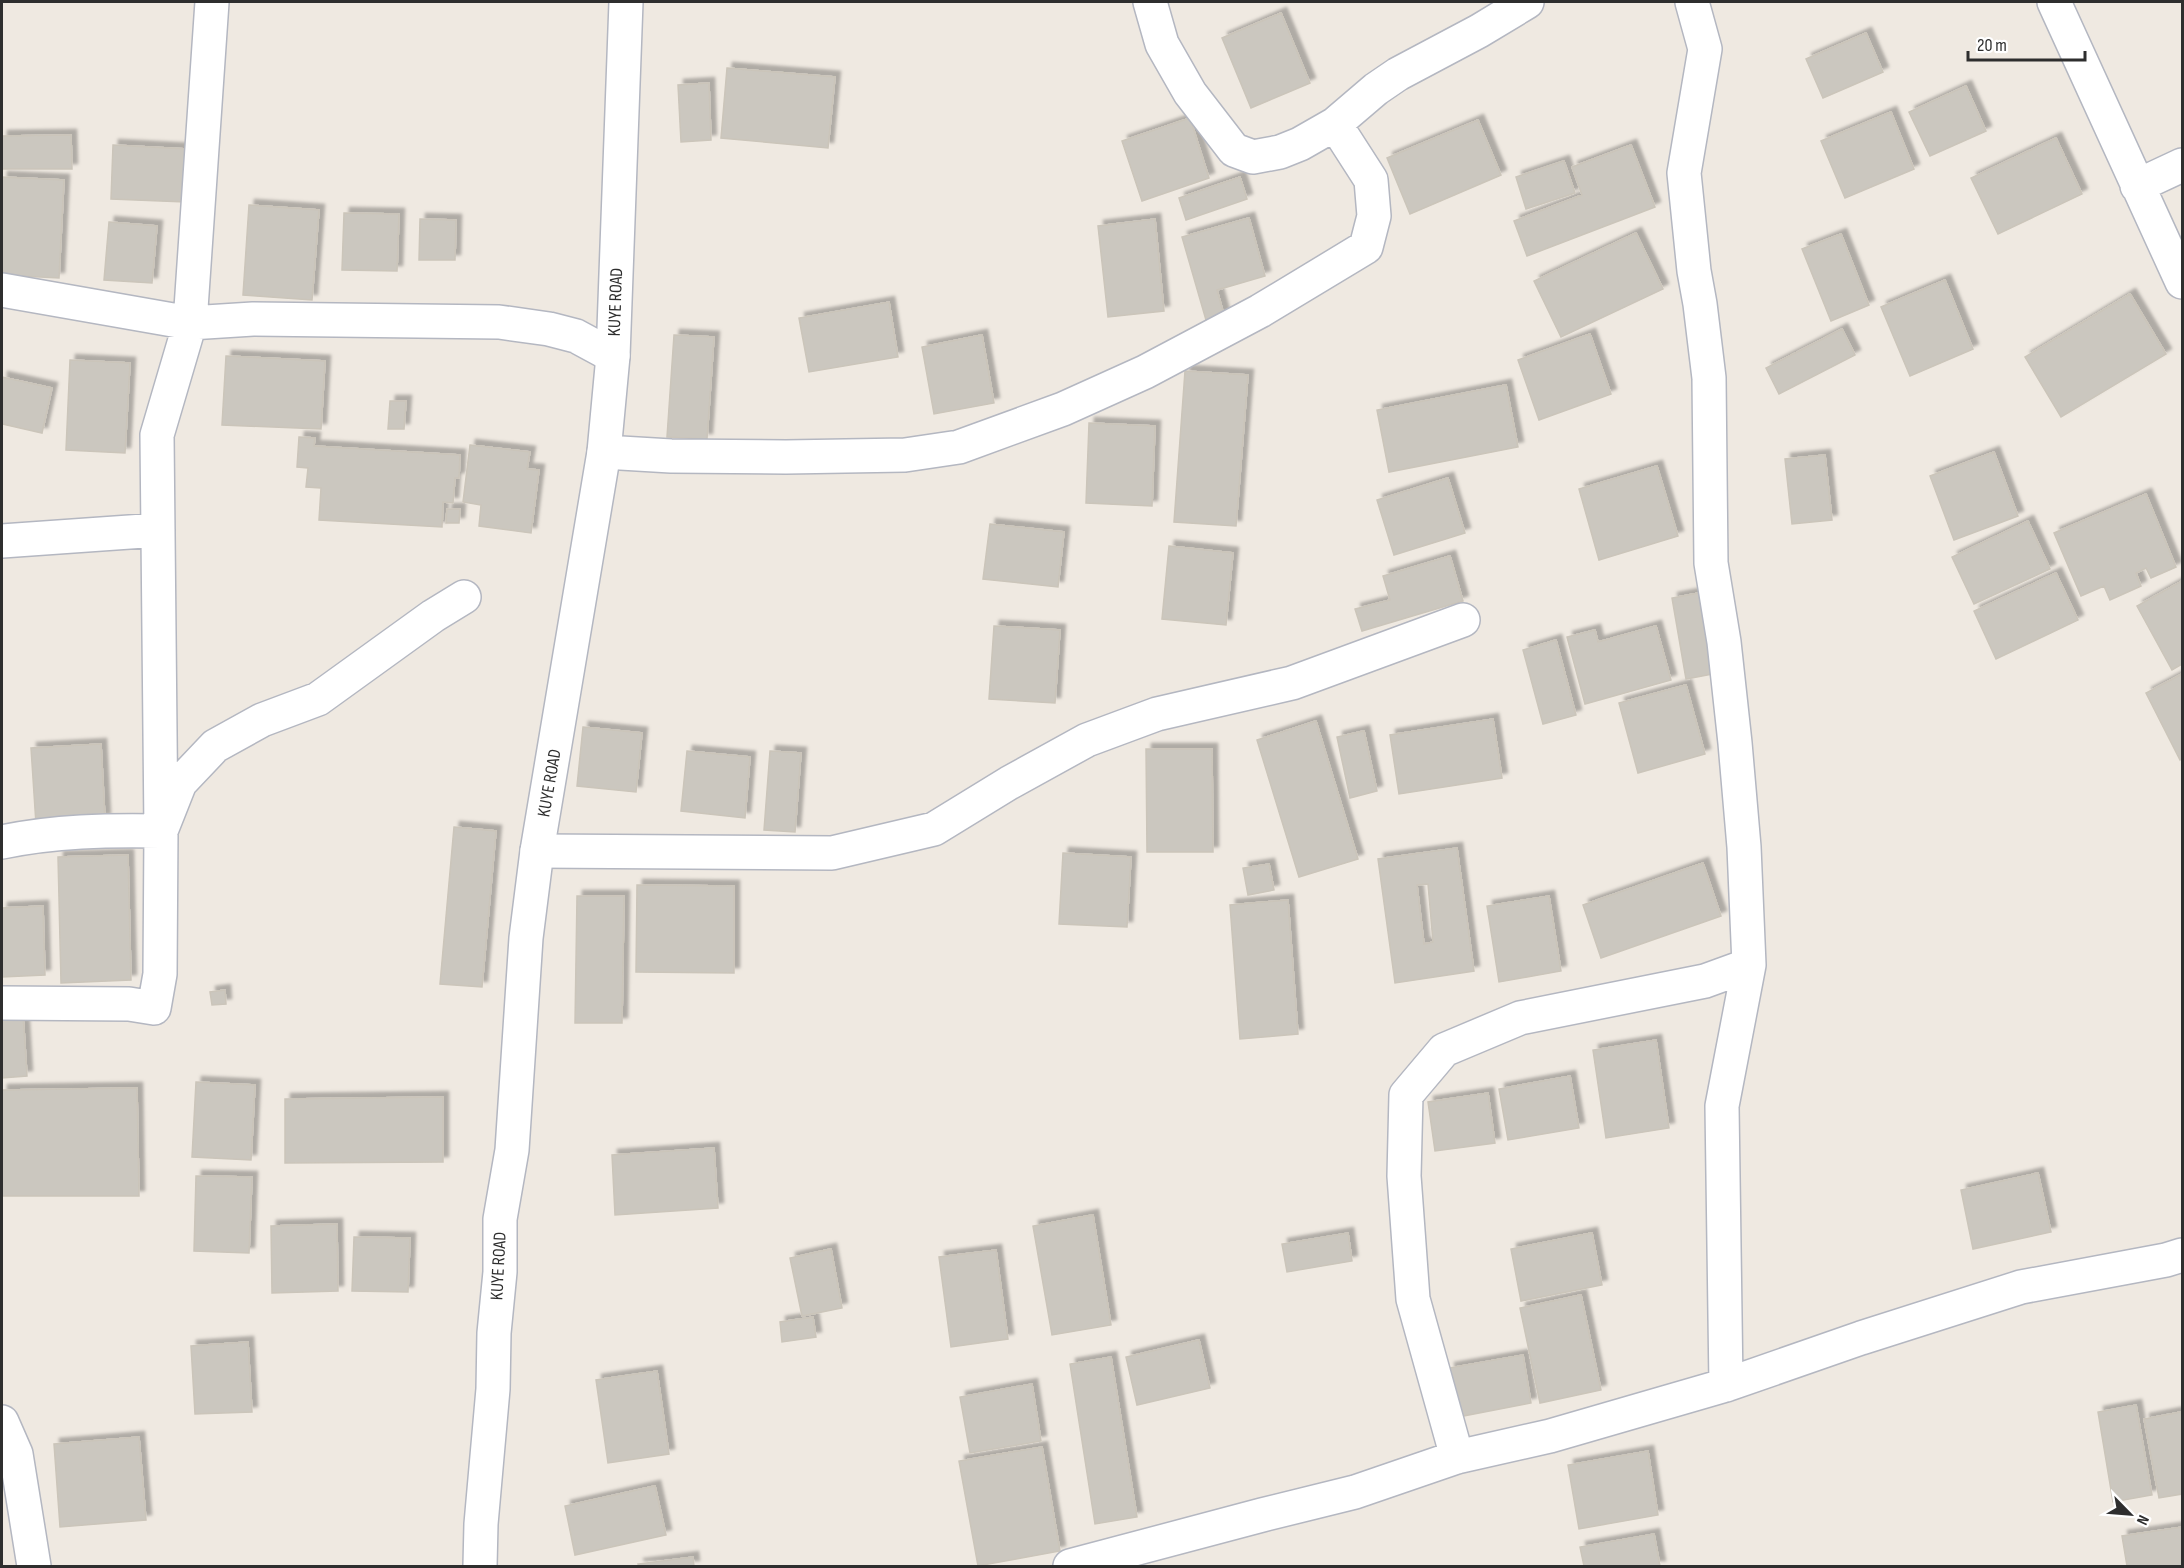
<svg xmlns="http://www.w3.org/2000/svg" width="2184" height="1568" viewBox="0 0 2184 1568" font-family="'Sofia Sans Condensed',sans-serif">
<style>
.building{fill:#cbc7bf;stroke:#cbc5ba;stroke-width:1.5;fill-rule:evenodd;filter:url(#shadow)}
.lines{fill:none;stroke-linecap:round;stroke-linejoin:round}
.minor-casing{stroke:#b4b7c1;stroke-width:36}
.tertiary-casing{stroke:#b4b7c1;stroke-width:36}
.minor{stroke:#fff;stroke-width:33}
.tertiary{stroke:#fff;stroke-width:33}
.labels{text-anchor:middle;stroke-width:5;stroke-linejoin:round;paint-order:stroke}
.street-label{font-size:18px;fill:#2e2e2e;stroke:#fff}
</style>
<defs>
<filter id="shadow"><feDropShadow dx="5.5" dy="-5.5" stdDeviation="1.5" flood-color="#0004"/></filter>
</defs>
<rect width="100%" height="100%" fill="#efe9e1"/>
<path class="building" d="M1281,13L1310,83L1251,108L1222,38Z
M1866,33L1883,72L1823,98L1806,59Z
M727,68L835,77L828,148L721,138Z
M709,83L711,140L681,142L678,85Z
M1966,86L1986,131L1930,156L1909,112Z
M1891,112L1914,169L1845,198L1821,141Z
M1190,118L1209,178L1142,201L1122,141Z
M1478,120L1501,175L1410,214L1387,158Z
M71,135L72,169H2V136Z
M2056,138L2082,194L1998,234L1971,178Z
M113,145L187,149L185,202L111,199Z
M1631,145L1655,207L1527,256L1514,221L1582,195L1572,167Z
M1564,161L1575,193L1526,209L1516,177Z
M2,177L64,180L59,278L2,275Z
M1240,177L1247,199L1186,220L1179,198Z
M249,205L319,210L312,300L243,295Z
M344,213L399,214L397,271L342,270Z
M1249,218L1265,276L1217,290L1224,315L1206,320L1182,237Z
M420,219L456,220L455,260H419Z
M1155,219L1164,311L1108,317L1098,226Z
M109,222L157,226L152,283L104,280Z
M1636,233L1663,289L1561,337L1534,281Z
M1841,234L1869,305L1831,321L1802,249Z
M1945,280L1973,349L1910,376L1881,307Z
M2130,294L2166,354L2061,417L2025,357Z
M889,302L898,357L809,372L799,318Z
M1842,329L1855,355L1779,394L1766,368Z
M1590,334L1611,394L1539,420L1518,360Z
M674,335L714,337L707,439L667,437Z
M982,335L994,403L934,414L922,347Z
M226,356L325,361L321,429L222,425Z
M70,360L130,363L125,453L66,450Z
M1185,371L1248,375L1236,526L1174,522Z
M2,377L52,388L42,433L2,424Z
M1506,385L1518,447L1389,472L1377,410Z
M390,401H406L404,429H388Z
M1089,423L1155,426L1152,506L1086,503Z
M299,437L315,438L314,446L460,455L459,478H455L453,503L443,502L442,527L319,520L321,488L306,487L308,468L297,467Z
M470,445L530,452L527,469L539,470L531,533L479,526L481,505L463,502Z
M1994,452L2018,516L1954,540L1930,476Z
M1825,455L1832,520L1792,524L1785,459Z
M1657,466L1678,536L1599,560L1579,489Z
M1448,478L1465,533L1394,555L1377,500Z
M2146,494L2176,567L2151,578L2146,568L2136,573L2141,586L2110,600L2104,586L2081,596L2054,533Z
M447,509H460L459,523H446Z
M2028,521L2050,569L1974,604L1952,557Z
M990,524L1064,532L1058,587L983,579Z
M1169,546L1233,553L1226,625L1162,619Z
M1450,556L1463,601L1362,631L1355,609L1390,600L1383,576Z
M2056,573L2078,620L1996,659L1974,611Z
M2182,581V664L2172,670L2137,606Z
M1699,593L1713,674L1686,679L1672,598Z
M994,626L1060,630L1055,703L989,699Z
M1656,626L1671,680L1585,704L1567,637L1595,630L1598,642Z
M1556,640L1576,715L1543,724L1523,650Z
M2182,674V758L2180,760L2146,693Z
M1686,685L1705,754L1638,773L1619,703Z
M1493,719L1502,778L1399,794L1390,735Z
M1316,721L1358,859L1299,877L1257,740Z
M583,727L642,733L636,792L577,786Z
M1364,731L1377,791L1350,798L1337,737Z
M101,744L105,819L36,824L31,748Z
M1146,749H1212L1213,852H1147Z
M687,751L750,757L745,818L681,811Z
M770,751L801,753L795,832L764,830Z
M454,827L496,831L482,987L440,984Z
M1457,848L1474,971L1395,983L1378,859ZM1428,884L1433,942L1424,944L1417,885Z
M1063,853L1131,857L1127,927L1059,924Z
M128,855L131,980L61,983L58,857Z
M1703,863L1721,916L1601,958L1583,905Z
M1269,864L1274,890L1248,895L1243,868Z
M637,885L734,886V973L636,972Z
M577,896H624L622,1023H575Z
M1549,896L1561,971L1499,982L1487,906Z
M1288,900L1298,1034L1240,1039L1230,905Z
M43,906L45,975L2,977V908Z
M225,990L226,1004L212,1005L210,992Z
M23,1013L27,1076L2,1078V1014Z
M1656,1040L1669,1128L1606,1138L1593,1050Z
M1570,1076L1579,1128L1508,1140L1499,1089Z
M196,1082L255,1085L251,1160L192,1157Z
M137,1088L139,1196H2V1090Z
M1488,1093L1495,1143L1435,1151L1428,1102Z
M443,1097V1162L285,1163V1099Z
M714,1148L718,1208L615,1215L612,1155Z
M2038,1173L2051,1232L1973,1249L1961,1190Z
M196,1176L252,1177L249,1253L194,1251Z
M1093,1215L1111,1325L1052,1335L1033,1226Z
M337,1224L338,1291L272,1293L271,1226Z
M1348,1233L1352,1261L1287,1272L1282,1244Z
M1592,1233L1602,1285L1521,1301L1511,1249Z
M354,1237L410,1238L408,1292L352,1291Z
M831,1249L842,1308L802,1316L790,1258Z
M996,1250L1008,1339L951,1347L939,1257Z
M1581,1295L1601,1390L1540,1403L1520,1308Z
M813,1317L816,1337L782,1342L780,1322Z
M1199,1340L1210,1388L1137,1405L1126,1357Z
M248,1342L252,1412L195,1414L191,1346Z
M1523,1355L1531,1403L1458,1417L1449,1368Z
M1111,1357L1137,1517L1095,1524L1070,1364Z
M657,1371L669,1454L608,1463L596,1380Z
M1032,1384L1041,1441L970,1453L960,1397Z
M2136,1405L2152,1495L2113,1502L2098,1412Z
M2181,1412L2182,1494L2159,1498L2144,1419Z
M139,1437L146,1520L60,1527L54,1444Z
M1042,1447L1060,1551L978,1566L959,1461Z
M1648,1451L1658,1515L1579,1529L1568,1465Z
M655,1486L666,1535L575,1555L565,1506Z
M2182,1527V1566H2127L2122,1536Z
M1654,1534L1660,1566H1584L1580,1547Z
M693,1557L694,1566H639L638,1564Z"/>
<g class="lines">
<g class="minor-casing">
<path id="minor" d="M1150,2L1162,44L1190,93L1234,150L1253,157L1280,152L1300,144L1335,124L1376,89L1398,74L1479,31L1527,2
M1692,2L1705,49L1684,173L1694,271L1700,304L1709,378L1711,563L1724,642L1735,743L1744,847L1749,965L1722,1106L1726,1385
M2054,2L2182,282
M2137,186L2182,165
M2,290L190,323L253,319L499,322L549,329L576,336L613,356
M604,452L671,456L786,457L905,455L959,447L1063,409L1145,372L1260,311L1366,247L1374,216L1371,180L1335,124
M2,541L158,530
M2,842C55,831 107,830 161,831L180,783L215,746L262,720L318,699L433,616L464,597
M537,851L832,853L934,829L1009,783L1087,740L1157,714L1292,683L1463,620
M2,1003L129,1004L154,1008L160,974L161,831L157,435L190,323L212,2
M2,1422L16,1454L34,1566
M1457,1457L1413,1299L1404,1176L1406,1095L1444,1050L1520,1018L1705,981L1749,965
M1070,1566L1262,1515L1355,1492L1457,1457L1550,1436L1726,1385L1861,1338L2021,1287L2166,1260L2182,1255"/>
</g>
<g class="tertiary-casing">
<path id="tertiary" d="M480,1566L481,1524L493,1389L494,1333L500,1272V1219L512,1150L526,938L537,851L604,452L613,356L626,2"/>
</g>
<use href="#minor" class="minor"/>
<use href="#tertiary" class="tertiary"/>
</g>
<g class="labels">
<g class="street-label">
<text transform="translate(615 302) rotate(-88)" y="6">KUYE ROAD</text>
<text transform="translate(549 783) rotate(-80)" y="6">KUYE ROAD</text>
<text transform="translate(498 1266) rotate(-87)" y="6">KUYE ROAD</text>
</g>
</g>
<rect width="2184" height="1568" fill="none" stroke="#2e2e2e" stroke-width="6"/>
<g transform="translate(2130 1514) rotate(115)" stroke="#ffffff" stroke-width="4.5" paint-order="stroke">
<path d="M0-4.5L10 22L0 15L-10 22Z" fill="#2e2e2e"/>
<text y="-9" font-size="16" font-weight="bold" text-anchor="middle" fill="#2e2e2e">N</text>
</g>
<path d="M1968 51v9h117v-9" fill="none" stroke="#2e2e2e" stroke-width="3"/>
<text x="1977" y="51" font-size="18" fill="#2e2e2e" stroke="#ffffff" stroke-width="4.5" paint-order="stroke">20 m</text>
</svg>
